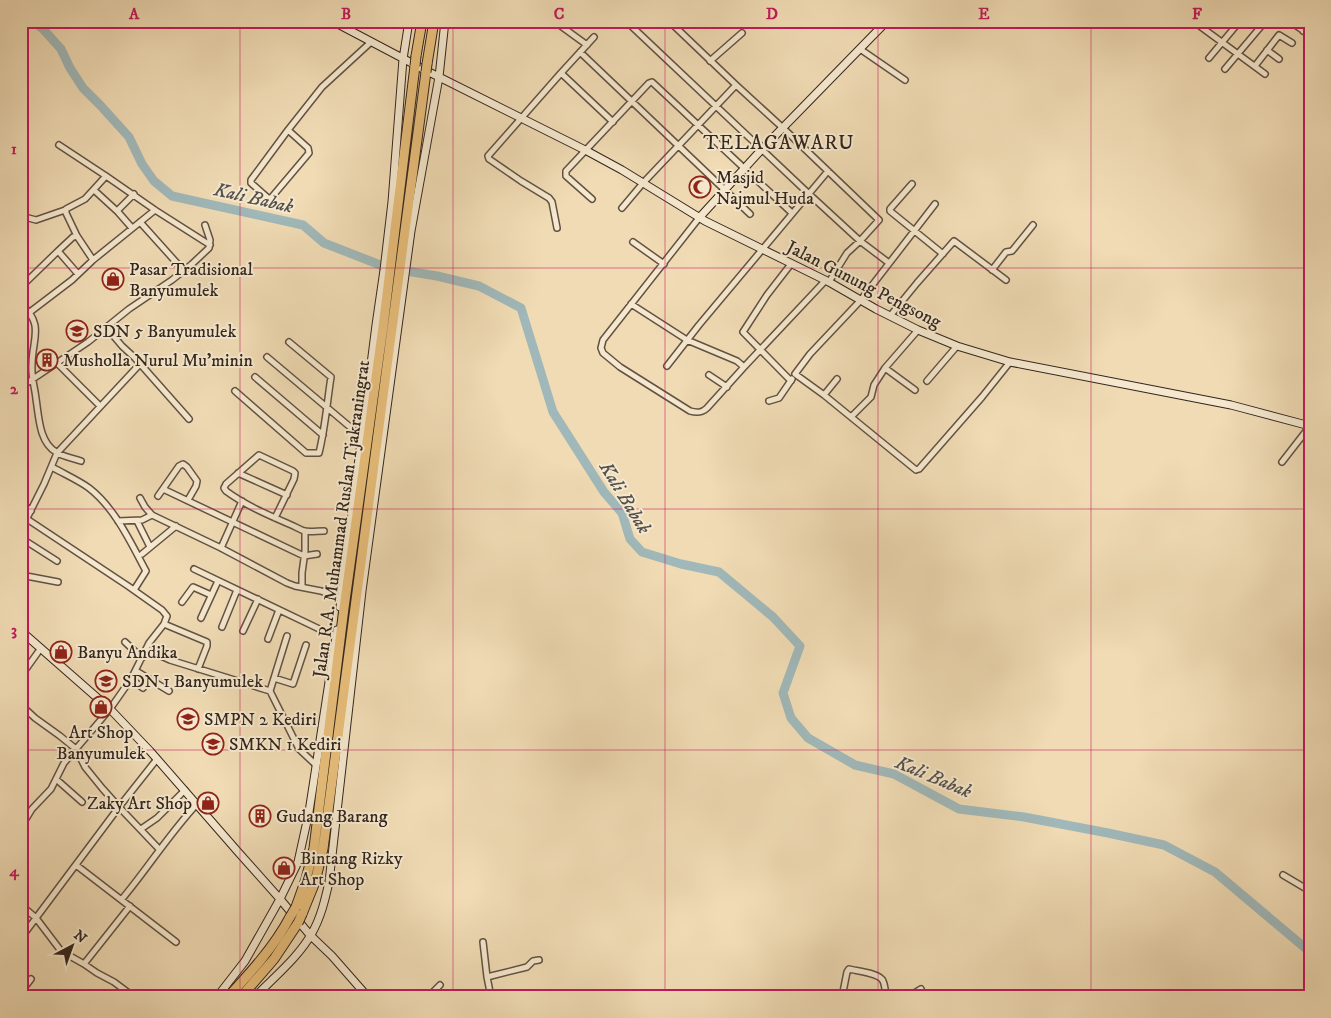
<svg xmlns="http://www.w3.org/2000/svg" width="1331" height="1018" viewBox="0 0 1331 1018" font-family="'IM FELL DW Pica',serif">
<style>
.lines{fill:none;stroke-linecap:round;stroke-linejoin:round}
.river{stroke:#a0b8b9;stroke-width:9}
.street-casing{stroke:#625243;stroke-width:8}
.secondary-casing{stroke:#33251d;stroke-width:9}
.highway-casing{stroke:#33251d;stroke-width:11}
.street{stroke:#f5e8ce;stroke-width:5}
.secondary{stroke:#f5e8ce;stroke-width:7}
.highway{stroke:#e8be7a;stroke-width:9}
.highway-bridge-casing{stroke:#33251d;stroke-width:11;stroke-linecap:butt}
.highway-bridge{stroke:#e8be7a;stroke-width:9}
.grid{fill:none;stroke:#c2185b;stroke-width:1;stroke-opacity:0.55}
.labels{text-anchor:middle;stroke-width:4;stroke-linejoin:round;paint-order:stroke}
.poi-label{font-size:18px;fill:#33251d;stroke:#f5e8ce;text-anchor:start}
.street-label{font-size:18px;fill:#33251d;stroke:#f5e8ce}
.water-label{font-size:19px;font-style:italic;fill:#54514c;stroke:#f5e8ce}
.quarter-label{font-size:20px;letter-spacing:1px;fill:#33251d;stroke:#f5e8ce}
.neatline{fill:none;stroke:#c2185b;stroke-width:2}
.grid-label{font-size:16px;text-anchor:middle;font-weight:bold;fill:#c2185b}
</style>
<rect width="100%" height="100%" fill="#f0dbb4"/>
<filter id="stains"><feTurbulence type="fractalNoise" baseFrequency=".004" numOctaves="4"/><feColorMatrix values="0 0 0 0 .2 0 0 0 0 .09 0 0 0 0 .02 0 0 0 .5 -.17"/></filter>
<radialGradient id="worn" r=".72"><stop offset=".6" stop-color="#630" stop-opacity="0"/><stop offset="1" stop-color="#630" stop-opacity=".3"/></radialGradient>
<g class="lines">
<path class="river" d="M33,21L43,29L61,49L70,68L83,88L100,105L129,137L142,164L154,181L172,196L303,225L324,243L388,268L437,276L479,286L521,308L553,412L604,492L622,513L630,539L642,552L681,564L719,572L773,617L800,646L783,693L791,718L808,738L855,765L894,774L959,809L1024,817L1108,833L1164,845L1215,872L1310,952"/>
<g class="street-casing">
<path id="street" d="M554,21L587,45
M626,21L809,194L860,241L889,263
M669,21L736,85L783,128L879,220L860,241L847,253L829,282
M1193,21L1265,74
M1289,21L1310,35
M1303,31L1310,22
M860,49L905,80
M1267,50L1279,59
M580,52L750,214
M1209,58L1240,21
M710,61L742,33
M1255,66L1279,35L1292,43
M1225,69L1263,24
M561,73L594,37
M288,130L251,180V183L268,198H271L309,153L308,148L288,130L322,87L371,42
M59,145L106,176L155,210L210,245
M912,184L890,209V211L943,254
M94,190L118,212L132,228
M592,199L566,176V171L649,83L652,82L792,213
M935,204L860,301L810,354L795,374L824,395L916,470L919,469L982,397L1010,362
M622,208L643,183L736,85
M117,211L134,194
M21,216L36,220L65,210
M699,218L603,340L601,348L603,353L620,367L690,411C697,413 702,413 707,408L744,367L825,281
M140,222L184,271
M557,228L552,202L549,198L521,181L489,159L488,156L561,73L613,122
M77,236L66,213V209L85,199L106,176
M633,242L664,264
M58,251L73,237L77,236L93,260
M791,264L767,295L743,332L791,381
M992,270L1006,252L1012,251L1033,225
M21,287L58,251L78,274
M21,304C45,325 32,339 32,365C31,377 35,388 36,399C39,417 39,442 56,452C63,457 73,458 81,461
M631,304L687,340L737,361L744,367
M30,312L72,280L93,260L155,210
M890,316L917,283L954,241L1006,280
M106,327L122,346L135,358L189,419
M267,357L362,437
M57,363L100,406
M667,366L699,325L828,171
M885,368L915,390
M709,375L727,387
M255,377L323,435
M927,381L957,346
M21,387L88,342L129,309L172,280L192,264L209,248L210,240L205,225
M235,391L306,453H319C325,429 327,403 331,377L289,342
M824,395L837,379
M769,401L779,398L792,379
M851,417L871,397L874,385L885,368L918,330
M1282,462L1310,426
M52,467C64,474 78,480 89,488C115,508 131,543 146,571L134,590
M238,473L287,495
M163,489L304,556L317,554
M158,496L179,466L183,464L187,467L197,481L196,486L188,500
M140,498L145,507L152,515L221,548L287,583L295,586L321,591L341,599
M21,502L31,511
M275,518L294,479L295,473L293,471L259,455L226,484L224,488L226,491C245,505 268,515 289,524C294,526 299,529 304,531C310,532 317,531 324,531
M118,521L142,520L152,515
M137,521L150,547
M21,530L44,484L57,453L140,364
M21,538L57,561
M221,548L242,501
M142,554L176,526
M194,569L336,637
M21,575L58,582
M302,587V573L305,551V531
M324,591L342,589
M182,602L193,587L211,595
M201,618L218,581
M164,624L207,642V646L198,669
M222,627L237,590
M243,631L258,599
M268,639L279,610
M125,642L142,658
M146,649L170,660L270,691L299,749L316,765
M136,671L169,691
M21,676L41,648
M274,678L293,684L306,645
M131,679L143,688
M270,691L287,636
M21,705L35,718L60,736L76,749L85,767L102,788L119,807L159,849
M56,779L82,802
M21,827L32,809L51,789L64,763L110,709L131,679L149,643L164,624L167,616L162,610L128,586L27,519
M141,829L157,818L185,790
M76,865L176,942
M1283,875L1310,891
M122,899C148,868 169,834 197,804
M21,905L36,918L61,951L84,964L97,973L114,982L134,997
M21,938L119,807L157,759
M483,942L487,977L491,997
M84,964L130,906
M487,977L527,967L533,961L539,960
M21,992L31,979
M428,997L440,985
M842,997L847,972L849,969C856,971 880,973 883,981C885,985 885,992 887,997
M908,997L921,989"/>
</g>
<g class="secondary-casing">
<path id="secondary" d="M332,21L423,69L587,151L622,170L705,221L829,282L876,309L918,330L957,346L1010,362L1231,405L1310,426
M699,218L762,149L887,21
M340,607L376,325L384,270L392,202L403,59L409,21
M21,631L110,709L150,751L239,853L280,899L310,935L332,956L368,997
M217,997L245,961L280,899L298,862L309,812L337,630
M255,997C274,977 298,958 312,933C321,917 325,900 329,882L362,591L411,231L439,77L445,21"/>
</g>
<g class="highway-casing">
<path id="highway" d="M416,56L422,21
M427,64L434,21
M296,907L306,879L314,848L344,608L383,327L415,66
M302,914L315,882L323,849L426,72
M228,997C251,972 274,947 290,917
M241,997L274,959L298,923"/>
</g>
<use href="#street" class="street"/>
<use href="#secondary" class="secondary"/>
<use href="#highway" class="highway"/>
<g class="highway-bridge-casing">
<path id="highway-bridge" d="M415,66L416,56
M426,72L427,64
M290,917L296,907
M298,923L302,914"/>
</g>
<use href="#highway-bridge" class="highway-bridge"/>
</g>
<path class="grid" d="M240,21V997M453,21V997M665,21V997M878,21V997M1091,21V997M21,268H1310M21,509H1310M21,750H1310"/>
<defs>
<g id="mosque-ring" transform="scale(1.125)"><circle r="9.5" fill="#f5e8ce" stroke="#8f2418" stroke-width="1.5"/><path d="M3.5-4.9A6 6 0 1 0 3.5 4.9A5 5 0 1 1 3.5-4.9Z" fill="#8f2418"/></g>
<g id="shop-ring" transform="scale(1.125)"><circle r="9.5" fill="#f5e8ce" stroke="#8f2418" stroke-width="1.5"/><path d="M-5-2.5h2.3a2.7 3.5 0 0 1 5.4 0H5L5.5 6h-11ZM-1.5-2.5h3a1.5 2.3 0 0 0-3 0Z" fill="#8f2418"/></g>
<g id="school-ring" transform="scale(1.125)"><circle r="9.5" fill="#f5e8ce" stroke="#8f2418" stroke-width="1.5"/><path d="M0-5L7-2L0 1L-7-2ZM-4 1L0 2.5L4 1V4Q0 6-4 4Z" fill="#8f2418"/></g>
<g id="building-ring" transform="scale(1.125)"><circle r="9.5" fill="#f5e8ce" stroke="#8f2418" stroke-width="1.5"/><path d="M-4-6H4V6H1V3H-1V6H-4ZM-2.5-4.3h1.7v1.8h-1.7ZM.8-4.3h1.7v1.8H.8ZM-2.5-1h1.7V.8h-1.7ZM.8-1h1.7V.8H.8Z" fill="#8f2418"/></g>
</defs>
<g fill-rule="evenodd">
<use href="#mosque-ring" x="700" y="187"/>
<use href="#shop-ring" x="113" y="279"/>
<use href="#school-ring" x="77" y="331"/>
<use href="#building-ring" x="47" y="360"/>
<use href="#shop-ring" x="61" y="652"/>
<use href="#school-ring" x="106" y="681"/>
<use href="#shop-ring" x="101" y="707"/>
<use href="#school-ring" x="188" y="719"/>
<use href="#school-ring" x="213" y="744"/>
<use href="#shop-ring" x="208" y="803"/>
<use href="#building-ring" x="260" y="816"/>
<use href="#shop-ring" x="284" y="868"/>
</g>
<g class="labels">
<g class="poi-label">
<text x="716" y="183">Masjid<tspan x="716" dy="21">Najmul Huda</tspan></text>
<text x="129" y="275">Pasar Tradisional<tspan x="129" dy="21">Banyumulek</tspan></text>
<text x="93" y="337">SDN 5 Banyumulek</text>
<text x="63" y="366">Musholla Nurul Mu'minin</text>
<text x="77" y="658">Banyu Andika</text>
<text x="122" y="687">SDN 1 Banyumulek</text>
<text x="204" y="725">SMPN 2 Kediri</text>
<text x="101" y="738" text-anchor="middle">Art Shop<tspan x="101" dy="21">Banyumulek</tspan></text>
<text x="229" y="750">SMKN 1 Kediri</text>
<text x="192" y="809" text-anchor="end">Zaky Art Shop</text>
<text x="276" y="822">Gudang Barang</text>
<text x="300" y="864">Bintang Rizky<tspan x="300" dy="21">Art Shop</tspan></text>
</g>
<g class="street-label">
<text transform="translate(864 284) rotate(27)" y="6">Jalan Gunung Pengsong</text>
<text transform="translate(341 519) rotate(-82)" y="6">Jalan R.A. Muhammad Ruslan Tjakraningrat</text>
</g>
<g class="water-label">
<text transform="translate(254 197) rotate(13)" y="7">Kali Babak</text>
<text transform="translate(626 497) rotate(59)" y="7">Kali Babak</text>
<text transform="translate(934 776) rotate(23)" y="7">Kali Babak</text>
</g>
<g class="quarter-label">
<text x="779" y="149">TELAGAWARU</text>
</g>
</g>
<rect width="1331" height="1018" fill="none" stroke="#f0dbb4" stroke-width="55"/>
<g transform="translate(72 946) rotate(41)" stroke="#f5e8ce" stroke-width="4" paint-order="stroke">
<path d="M0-4L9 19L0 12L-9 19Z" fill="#33251d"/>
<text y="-8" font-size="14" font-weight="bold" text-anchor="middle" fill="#33251d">N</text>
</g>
<rect x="28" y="28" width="1276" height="962" class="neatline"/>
<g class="grid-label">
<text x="134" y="19">A</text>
<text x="346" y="19">B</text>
<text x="559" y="19">C</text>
<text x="772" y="19">D</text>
<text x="984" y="19">E</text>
<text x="1197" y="19">F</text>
<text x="14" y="154">1</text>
<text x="14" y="394">2</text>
<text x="14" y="635">3</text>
<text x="14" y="876">4</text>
</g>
<rect width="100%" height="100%" filter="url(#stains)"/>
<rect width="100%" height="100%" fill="url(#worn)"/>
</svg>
